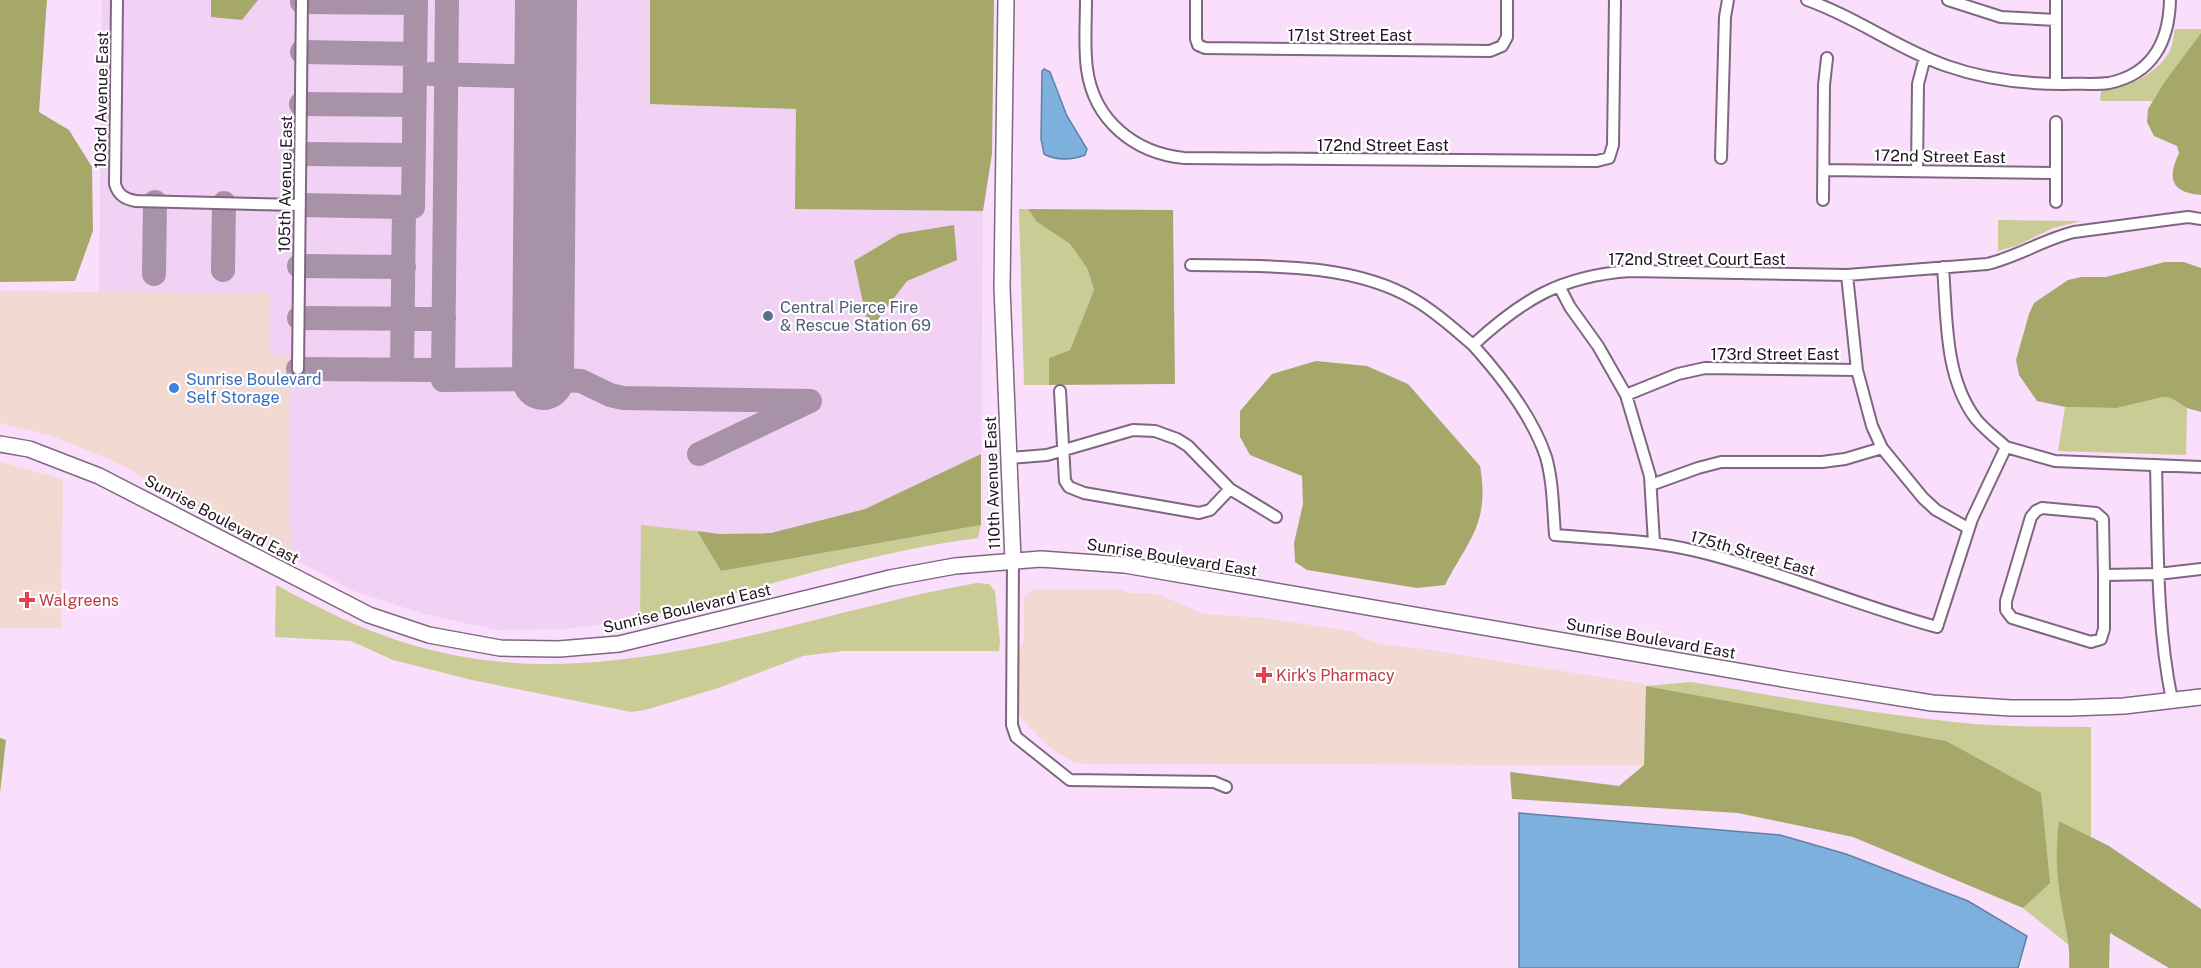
<svg xmlns="http://www.w3.org/2000/svg" width="2201" height="968" viewBox="0 0 2201 968" font-family="'Public Sans',sans-serif">
<style>
.commercial{fill:#f2d9d1}
.built{fill:#f1d1f4}
.green{fill:#c9cc94}
.forest{fill:#a5a868}
.water{fill:#7db0dd;stroke:#6081a4;stroke-width:1.5}
.lines{fill:none;stroke-linecap:round;stroke-linejoin:round}
.taxiway{stroke:#a792a8;stroke-width:24}
.runway{stroke:#a792a8;stroke-width:62}
.street-casing{stroke:#7f6781;stroke-width:14}
.secondary-casing{stroke:#7f6781;stroke-width:18}
.street{stroke:#fff;stroke-width:10}
.secondary{stroke:#fff;stroke-width:15}
.service-dot{fill:#5c6f8a;stroke:#fff;stroke-width:2}
.shop-dot{fill:#3f7fe0;stroke:#fff;stroke-width:2}
.health-dot{fill:#e0444e;stroke:#fff;stroke-width:2}
.labels{text-anchor:middle;stroke-width:4.5;stroke-linejoin:round;paint-order:stroke}
.street-label{font-size:16px;fill:#1e141f;stroke:#fff}
.service-label{font-size:16px;fill:#4e5e75;stroke:#fff;text-anchor:start}
.shop-label{font-size:16px;fill:#366cbe;stroke:#fff;text-anchor:start}
.health-label{font-size:16px;fill:#be3a42;stroke:#fff;text-anchor:start}
</style>
<rect width="100%" height="100%" fill="#fadffc"/>
<path class="commercial" d="M0,291L270,293V354H290L289,498L292,558L147,483L135,472L113,461L52,436L0,423Z
M0,462L63,479L61,628H0Z
M1034,589L1121,590L1130,593L1157,594L1205,614L1265,618L1355,632L1365,639L1385,645L1424,649L1644,684L1647,689L1643,765L1085,764L1074,762L1051,749L1021,718L1017,710L1018,649L1024,640V597Z"/>
<path class="built" d="M102,0H650L796,109V209L983,211L981,454L865,509L771,533L720,534L642,525L640,619L566,629L497,630L424,614L354,591L292,558L289,498L290,355H270V293L99,292Z"/>
<path class="green" d="M2175,29H2201V33L2153,101H2100L2101,90C2127,88 2156,75 2169,52C2173,46 2173,36 2175,29Z
M1019,209H1028L1037,222L1070,244L1087,268L1094,290L1070,350L1049,358V385H1024Z
M1998,220L2082,221L2053,228L2016,246L1998,251Z
M2163,397L2171,398L2187,408L2186,455L2058,451L2065,407L2117,408Z
M641,525L697,531L721,571L981,525L978,538C862,553 752,591 640,619Z
M977,583L989,584L995,591L1000,642L999,651H843L803,656L718,688L645,710L631,712L472,680L393,660L351,641L275,637L276,585C322,610 366,632 416,646C606,701 792,615 977,583Z
M1691,682C1778,696 1866,713 1954,722C2000,727 2045,727 2091,727V837L2059,821C2054,865 2062,904 2070,946L2023,908L2049,882L1946,741L1646,686Z"/>
<path class="forest" d="M0,0H47L39,112L69,130L92,167L93,231L75,281L0,282Z
M211,0H258L242,20L211,17Z
M650,0H994L992,154L983,211L795,209L796,109L650,104Z
M2201,33V195C2171,193 2167,178 2179,153L2177,146L2154,136L2147,122L2148,109L2164,83Z
M1028,209L1173,210L1175,384L1049,385V358L1070,350L1094,290L1087,268L1070,244L1037,222Z
M954,225L957,260L907,281L869,331L854,261L899,234Z
M2165,262H2184L2201,268V412L2187,408L2171,398L2163,397L2117,408L2065,407L2037,401L2019,375L2016,360L2029,314L2034,303L2068,280L2081,277H2106Z
M1316,361L1367,366L1408,384L1480,466C1490,523 1469,539 1445,585L1417,588L1307,570L1295,562L1294,543L1303,504L1302,476L1250,455L1240,437V411L1272,374Z
M981,454V525L721,571L697,531L720,534L771,533L865,509Z
M1646,686L1946,741L2041,793L2050,883L2023,908L1853,837L1738,813L1512,799L1510,772L1619,786L1644,765Z
M0,738L6,740L0,793Z
M2059,821L2109,846L2201,909V968H2169L2110,933L2109,968H2069C2071,940 2062,915 2059,888C2056,865 2056,844 2059,821Z"/>
<path class="water" d="M1044,69L1050,72L1067,116L1087,149L1085,155C1073,160 1056,161 1044,154L1041,139L1042,71Z
M1519,813L1780,835L1846,854L1968,901L2027,936L2018,968H1519Z"/>
<g class="lines">
<path class="taxiway" d="M447,0L443,380L543,379L581,381L610,395L623,398L810,401L699,454
M302,2L416,3
M302,52L415,54
M431,74L545,77
M301,104L414,105
M300,154L414,155
M300,205L404,207
M299,266L404,267
M223,270L224,203
M154,274L155,202
M299,318L444,319
M298,369L443,370
M402,370L404,207H413L416,0"/>
<path class="runway" d="M543,379L546,0"/>
<g class="street-casing">
<path id="street" d="M117,0L115,184C118,195 125,199 136,201L300,205
M1086,0C1086,23 1084,47 1087,69C1094,121 1135,153 1184,158L1597,161L1609,158L1613,145L1615,0
M1196,0V39L1198,45L1205,48L1490,51L1502,46L1507,37V0
M1807,0C1856,17 1898,49 1947,66C1984,79 2024,84 2063,84C2078,83 2094,85 2109,83C2153,74 2169,41 2170,0
M1948,0L2001,17L2056,20
M2056,0V84
M1721,158L1725,17L1728,0
M1824,170L2055,173
M1917,171L1918,84L1925,57
M1823,200L1824,85L1827,58
M2056,202V122
M1191,265C1262,266 1352,262 1415,300C1436,312 1454,329 1473,345C1523,299 1561,276 1630,271L1847,275L1987,264C2018,257 2044,239 2074,232L2188,217L2201,219
M1847,275L1857,370L1872,426L1882,448L1923,498L1936,510L1968,528
M1559,286L1570,307L1598,346L1626,395L1650,476L1654,543
M1473,345C1500,375 1533,418 1546,457C1553,482 1553,509 1555,535C1602,539 1650,540 1696,551C1778,571 1856,605 1937,627L1972,519L2006,447C1996,438 1984,429 1976,419C1944,377 1947,317 1943,267
M298,369L302,0
M1060,391L1065,481L1069,487L1084,493L1199,513L1210,510L1230,489
M1626,395L1678,374L1705,368L1857,370
M2006,447L2055,461L2201,467
M1009,458L1047,455L1133,430L1155,431L1177,439L1188,446L1230,489L1276,517
M2156,465C2158,544 2156,623 2172,700
M1651,485L1698,468L1721,462H1822L1845,459L1882,448
M1013,560L1012,725L1016,737L1070,780L1214,782L1226,787
M2104,575V629L2101,639L2091,642L2012,618L2006,610V601L2031,517L2036,511L2042,508L2096,513L2103,519L2104,575L2158,574L2201,569"/>
</g>
<g class="secondary-casing">
<path id="secondary" d="M1006,0L1002,287L1013,560
M0,444L29,449L99,476L369,615L429,635L500,648L559,649L619,644L890,578L955,566L1041,559L1125,565L1795,681L1932,703L2011,708H2070L2124,706L2201,697"/>
</g>
<use href="#street" class="street"/>
<use href="#secondary" class="secondary"/>
</g>
<circle class="service-dot" cx="768" cy="316" r="6"/>
<circle class="shop-dot" cx="174" cy="388" r="6"/>
<g class="health-dot">
<path d="M24 591h6v6h6v6h-6v6h-6v-6h-6v-6h6z"/>
<path d="M1261 666h6v6h6v6h-6v6h-6v-6h-6v-6h6z"/>
</g>
<g class="labels">
<g class="street-label">
<text x="1350" y="41">171st Street East</text>
<text transform="translate(101 100) rotate(-89)" y="6">103rd Avenue East</text>
<text x="1383" y="151">172nd Street East</text>
<text transform="translate(1940 156) rotate(1)" y="6">172nd Street East</text>
<text transform="translate(285 184) rotate(-89)" y="6">105th Avenue East</text>
<text x="1697" y="265">172nd Street Court East</text>
<text x="1775" y="360">173rd Street East</text>
<text transform="translate(992 483) rotate(-92)" y="6">110th Avenue East</text>
<text transform="translate(222 519) rotate(28)" y="6">Sunrise Boulevard East</text>
<text transform="translate(1753 553) rotate(16)" y="6">175th Street East</text>
<text transform="translate(1172 557) rotate(9)" y="6">Sunrise Boulevard East</text>
<text transform="translate(687 608) rotate(-13)" y="6">Sunrise Boulevard East</text>
<text transform="translate(1651 638) rotate(10)" y="6">Sunrise Boulevard East</text>
</g>
<g class="service-label">
<text x="780" y="313">Central Pierce Fire<tspan x="780" dy="18">&amp; Rescue Station 69</tspan></text>
</g>
<g class="shop-label">
<text x="186" y="385">Sunrise Boulevard<tspan x="186" dy="18">Self Storage</tspan></text>
</g>
<g class="health-label">
<text x="39" y="606">Walgreens</text>
<text x="1276" y="681">Kirk's Pharmacy</text>
</g>
</g>
</svg>
